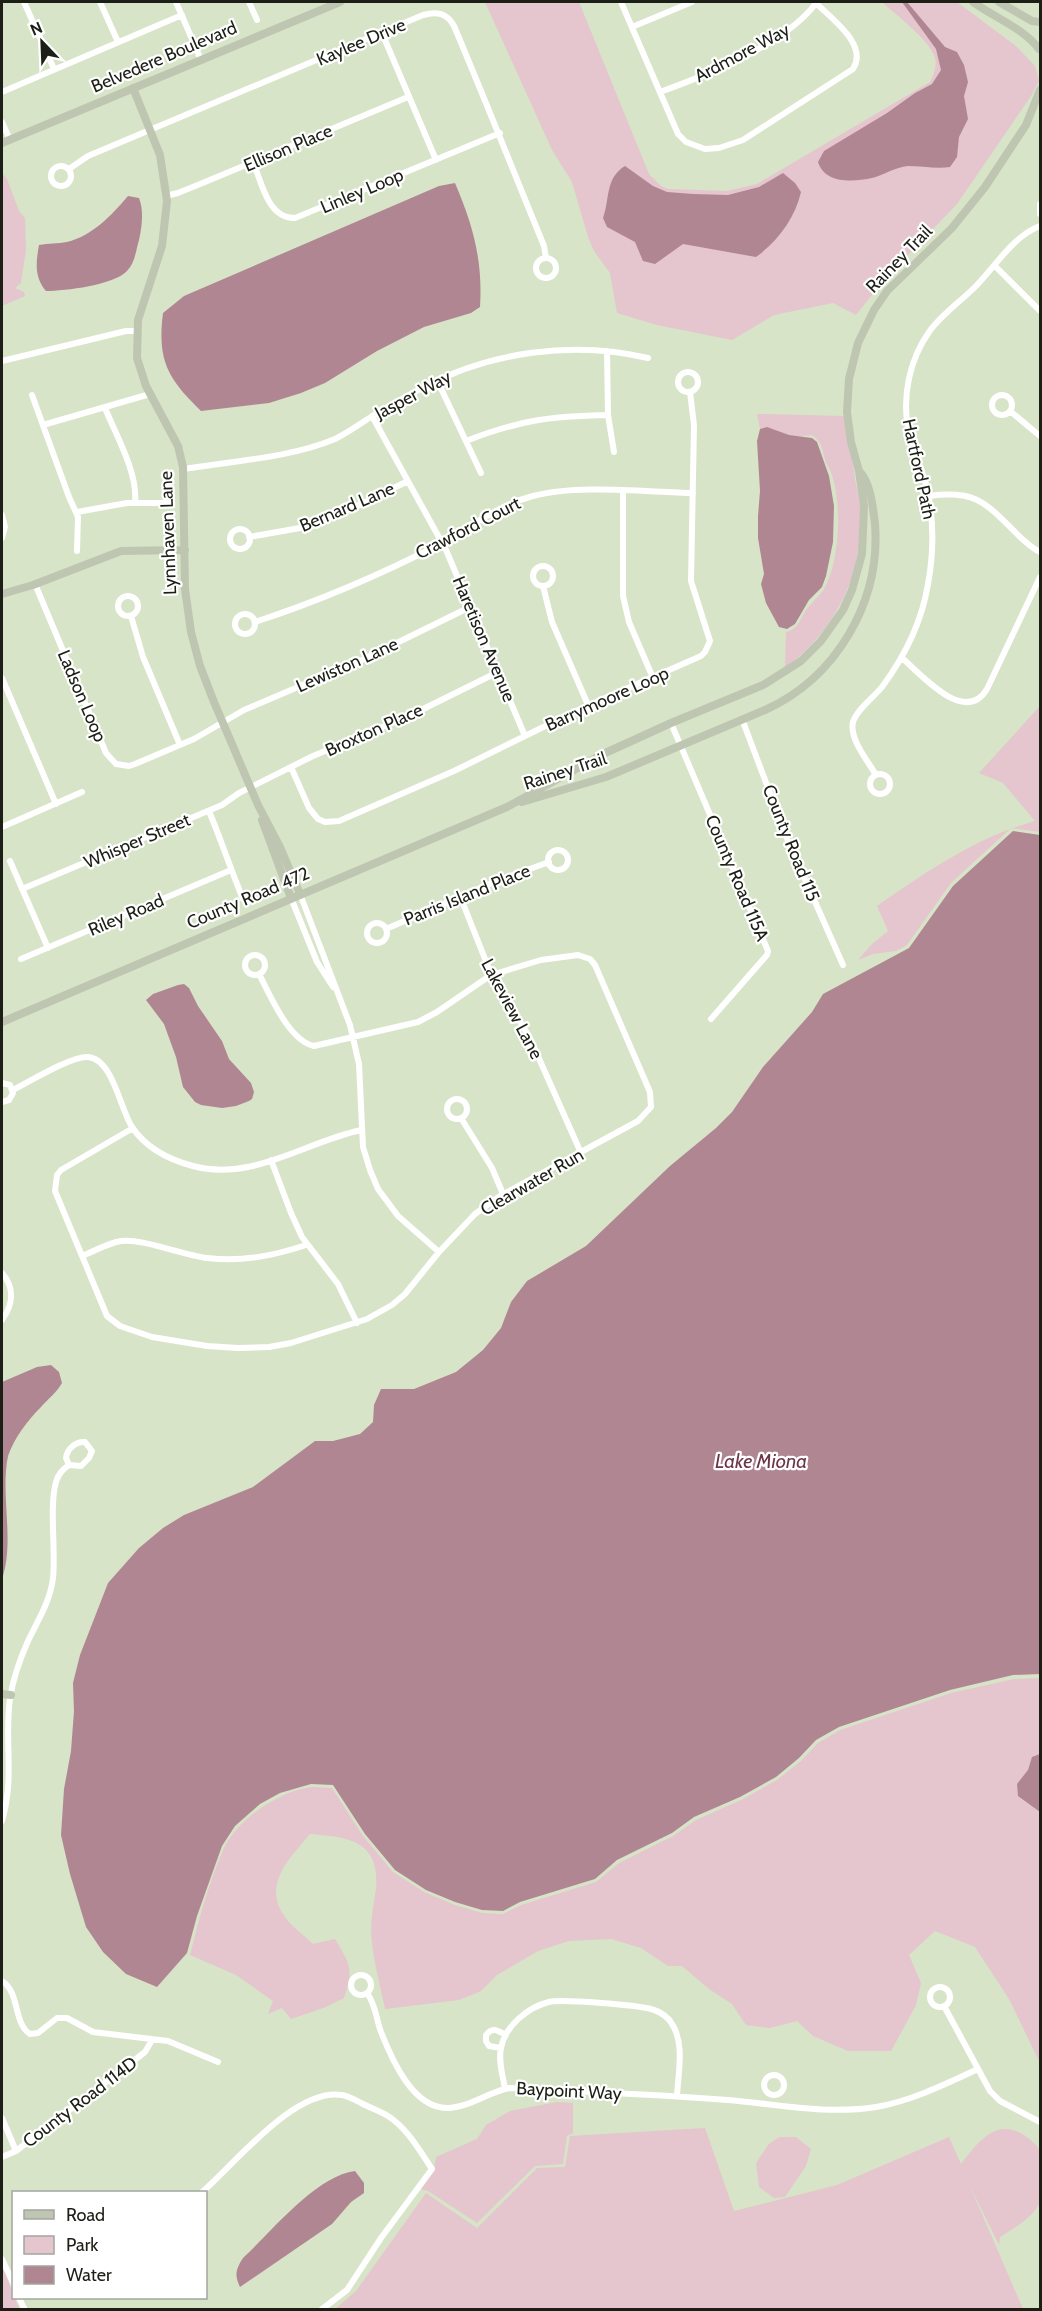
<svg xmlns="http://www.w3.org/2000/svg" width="1042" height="2311" viewBox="0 0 1042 2311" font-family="Cabin,sans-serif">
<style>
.green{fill:#e5c5ce}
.water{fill:#b18693}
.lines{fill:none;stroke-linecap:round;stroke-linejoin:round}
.street{stroke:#fff;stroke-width:6}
.secondary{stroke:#bec6b2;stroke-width:8}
.labels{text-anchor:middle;stroke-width:4.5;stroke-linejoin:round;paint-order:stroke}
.street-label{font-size:18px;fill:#1b1f15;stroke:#fff}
.water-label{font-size:20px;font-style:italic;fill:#6e3549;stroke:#fff}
</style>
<rect width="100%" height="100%" fill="#d7e4c8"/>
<path class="green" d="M485,2H579L649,174L661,186L668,189L727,191L757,184L930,82C934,74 937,67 935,58C930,40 896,15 882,2H957L1016,46L1035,66L1039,81L1031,96L957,204L883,281L856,315L833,303L774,315L732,340L657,325L617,313L610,273L594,251L588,237L572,182L552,150Z
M2,173L7,179L19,211L25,218L26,250L22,276L21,283L15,288L24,292L25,296L2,306Z
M757,414L844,416C848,437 853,459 855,479C857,491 861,503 861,515C862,578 834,631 785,668L786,632C798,630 800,619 806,610C812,602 819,597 824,589C840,561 842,505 832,475C831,471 828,467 826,463C822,451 823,442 812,435C804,436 797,437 788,435C778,432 771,426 760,429Z
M1040,706V832L1011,828L951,883L907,945L896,951L873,954L858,960L872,944L888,931L877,906C928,871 975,838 1035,821L1003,783L979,773Z
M1040,1678V2063L1009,1999L975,1947L935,1931L909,1955L921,1983L916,2005L891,2051H848L813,2036L797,2021L770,2028L746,2025L732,2004L709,1989L682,1966H668L641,1948L611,1939L569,1941L538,1951L497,1975L481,1991L459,2000L385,2009C380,1984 372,1956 371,1931C371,1917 374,1903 376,1889C380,1841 350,1837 310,1834C291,1857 263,1883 283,1914C289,1925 304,1935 313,1944L335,1939C350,1964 354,1969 344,1998L326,2007L291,2019L282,2008L268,2014L273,2001L236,1975L190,1955C199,1919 209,1882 224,1848C238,1819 280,1790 313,1787C319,1787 326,1788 332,1788L363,1836L393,1872L424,1892L455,1905L482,1913L503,1914L521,1905L596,1882L619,1863L673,1836L696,1820L741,1800L777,1780L801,1761L818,1743L840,1730L951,1693L1014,1679Z
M557,2102L573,2103V2133L567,2136L563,2164L535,2166L477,2223L428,2191L421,2189L434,2170L436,2157L477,2139L486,2125L510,2111Z
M705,2128L734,2211L837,2185L949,2137L961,2164C977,2144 995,2117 1024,2135C1030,2139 1036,2144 1040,2151C1042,2161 1041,2190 1040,2202C1033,2218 1014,2228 1000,2237L999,2245L969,2184L1023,2309H335L356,2291L426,2193L477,2228L537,2168L565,2167L570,2136Z
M779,2137H796L811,2149L806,2166L785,2197L774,2198L759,2187L756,2163L769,2144Z
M2,2265L19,2309H2Z"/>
<path class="water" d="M902,2H907L945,47L957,52L964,65L968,82L964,96L968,119L959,137L957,157L950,167C936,169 922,166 908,166C895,167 884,175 872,178C853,182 825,184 818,162L824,151L887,113L915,93L932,84L941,70L936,49Z
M625,166L653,186L667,192L693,194L728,195L759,187L783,173L795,183L801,192C795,218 778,241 756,257L683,244L655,264L643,261L635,242L607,227L603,218C610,199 605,178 625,166Z
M455,183C473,225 483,261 480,307L471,313L424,327L377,351L325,383L301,393L269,403L201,411C168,379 157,361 163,313L184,296L439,186Z
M128,196L139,198C144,210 142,227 139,240C136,250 135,263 127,271C114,285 65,291 46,291C34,277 36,262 39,245C48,243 58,244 67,242C92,236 112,215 128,196Z
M767,427L789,435L812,438L817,442L829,476L834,506L833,542L826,576L822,587L809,600L795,624L787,629L779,627L766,603L761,584L764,574L758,538V516L760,491L757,441L760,429Z
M1013,831L1040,835V1674L1013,1675L950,1690L839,1727L816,1740L799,1758L776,1777L740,1797L694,1817L672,1833L617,1860L595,1879L520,1902L503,1911L482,1910L455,1902L426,1890L395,1870L365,1834L333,1785L311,1784L280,1793L260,1804L235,1826L222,1846L197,1916L187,1953L157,1987L126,1974L103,1952L86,1927L70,1874L61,1835L64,1789L71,1751L74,1711L73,1683L80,1655L108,1583L139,1548L163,1528L184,1515L253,1487L315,1441H333L360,1434L373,1422L374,1405L381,1389H414L456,1372L483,1350L501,1328L511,1302L527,1281L586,1246L670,1166L716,1128L732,1112L763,1067L812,1012L823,994L909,948L953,886Z
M178,985L184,984L189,988L198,1006L222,1041L229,1059L251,1083L254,1092L252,1099L249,1101L236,1106L222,1108L201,1105L195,1102L183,1087L176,1057L164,1024L146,1000L153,994Z
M51,1365L59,1372L62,1383C57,1392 48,1399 41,1407C27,1421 15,1437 8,1456C0,1496 15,1540 2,1579V1382L37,1367Z
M1040,1754V1812L1018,1796L1017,1784L1028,1770L1032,1757Z
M355,2171L364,2183V2193L351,2202L332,2224L240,2287C234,2275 236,2269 243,2258C272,2231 316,2176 355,2171Z"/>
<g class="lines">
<path class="street" d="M24,2L54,69
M100,2L118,42
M176,2L201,60
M249,2L257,20
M621,2L678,134L686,142L705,149L719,148L743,140L853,69C869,44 830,18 815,2
M632,27L692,2
M382,33L436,160
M2,92L182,15
M660,92C707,75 786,44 816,3
M2,122L10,140
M253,162C262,183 268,219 295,218L500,133
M51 176a10 10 0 1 1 20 0a10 10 0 1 1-20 0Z
M69,169L88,156L423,15C437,11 447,13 454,26C485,99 514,173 544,246L546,258
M166,196L178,193L205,182L408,97
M1040,204V214
M536 268a10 10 0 1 1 20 0a10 10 0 1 1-20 0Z
M995,266L1040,311
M607,351L608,415L614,452
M2,361L126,331H136
M678 382a10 10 0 1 1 20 0a10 10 0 1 1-20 0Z
M437,380L481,473
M992 405a10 10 0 1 1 20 0a10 10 0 1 1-20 0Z
M32,395L69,497L78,517L77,551
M105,408C116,435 138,473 135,502
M1010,411L1040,436
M372,416L446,550L525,736
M43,425L150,394
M466,441C519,420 552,416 608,415
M183,469C232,461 290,458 335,439C349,432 361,423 374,415C389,405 406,397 422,388C489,352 573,340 648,358
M623,491V596L629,622L653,678
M929,496C974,490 984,501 1015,532C1023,540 1030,547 1040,552
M77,512L127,503H168
M2,515L5,527L2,538
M230 539a10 10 0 1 1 20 0a10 10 0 1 1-20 0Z
M249,537L311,526L351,509L408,481
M533 576a10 10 0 1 1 20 0a10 10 0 1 1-20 0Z
M35,584L106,753L116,764L129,766L135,764L194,739L244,710L364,659L470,607
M543,586L552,622L588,705
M118 606a10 10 0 1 1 20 0a10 10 0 1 1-20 0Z
M235 624a10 10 0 1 1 20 0a10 10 0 1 1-20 0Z
M131,616L143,657L180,745
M255,622C319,601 380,575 440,544C471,527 498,505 533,496C578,484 645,492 693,493
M902,658C922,675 965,726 987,689L1040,577
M2,678L56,804
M742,719L788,841L843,965
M671,723L768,951L767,955L711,1019
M291,767L309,808L318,819L325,822L339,821L454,771L578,710L701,656L705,652L710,641L691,581L694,425L690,392
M870 784a10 10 0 1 1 20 0a10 10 0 1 1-20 0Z
M876,775C868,761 849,739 853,722C857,709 874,697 882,687C905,656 922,621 928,584C934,552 934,520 927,488C922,468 912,448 908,428C902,395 910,359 929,332C941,315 960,302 975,287C995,267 1013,236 1040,226
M209,811C221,840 231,870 243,899
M2,827L82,792
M548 860a10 10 0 1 1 20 0a10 10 0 1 1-20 0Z
M10,861L48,948
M22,889L222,805L239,793L313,756L411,715L498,672
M300,894L350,1025L359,1064L363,1147L370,1170L378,1189L398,1216L439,1252
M460,896L493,979L529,1036L581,1153
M291,898L317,962L333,987
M367 933a10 10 0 1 1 20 0a10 10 0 1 1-20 0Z
M386,929L494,882L549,862
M245 965a10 10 0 1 1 20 0a10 10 0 1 1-20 0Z
M21,959L231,870
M2,1083L10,1085L13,1093L9,1100L2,1102
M13,1090C29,1082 71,1056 88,1057C113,1059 120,1109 132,1127C146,1148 170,1160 193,1166C252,1182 305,1142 361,1130
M447 1109a10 10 0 1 1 20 0a10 10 0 1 1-20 0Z
M461,1118L492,1168L503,1194
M133,1128L61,1170L57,1175L55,1191L107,1316L120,1326L152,1337L207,1346L238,1348L269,1347L291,1343L367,1319L392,1305L405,1294L439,1252L475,1214L500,1196L638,1121L651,1107L650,1092L595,965L590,959L578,955L541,960L491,975L437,1012L418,1022L314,1046C289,1041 270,995 259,974
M271,1160L291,1213L302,1237L338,1284L357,1323
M82,1256C95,1251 108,1243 121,1241C141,1238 183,1255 207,1258C242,1262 273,1256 306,1245
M2,1273C15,1288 13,1305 2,1320
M85,1442L92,1451L89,1458L81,1466L69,1465L66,1458C67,1449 76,1441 85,1442Z
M2,1821C15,1776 4,1742 10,1698C13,1679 20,1659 28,1641C38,1620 50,1602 53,1578C56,1550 49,1507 56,1482C58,1474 63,1469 69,1465
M351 1985a10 10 0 1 1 20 0a10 10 0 1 1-20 0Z
M2,1981C20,1992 13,2023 30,2034L38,2033L57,2018H67L93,2032L168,2041L218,2062
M930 1997a10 10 0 1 1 20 0a10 10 0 1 1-20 0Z
M367,1993C376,2005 376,2019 381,2032C392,2060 413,2108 447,2108C469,2108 488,2092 509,2088C582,2092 654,2094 727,2100C777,2104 826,2115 876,2107C911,2101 946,2084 978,2069
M944,2006L990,2091L1000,2101L1040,2122
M501,2048L489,2046L486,2041V2035C493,2026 498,2031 506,2035
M764 2085a10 10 0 1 1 20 0a10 10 0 1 1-20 0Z
M505,2089C503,2076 498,2061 501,2048C505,2026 528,2007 549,2002C561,1999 642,2005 654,2010C661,2012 669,2018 672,2024C685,2044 678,2074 677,2096
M2,2118L16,2151
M2,2157L16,2151L145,2052L152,2040
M202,2192C236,2163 294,2088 342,2095C349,2096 357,2101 363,2104C371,2108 380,2111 388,2116C407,2128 420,2151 432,2169L381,2238L347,2290L321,2310
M2,2259L14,2285
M19,2298L25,2310"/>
<path class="secondary" d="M973,2C995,18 1023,28 1039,49
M999,2L1032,21L1040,22
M133,88L160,155L167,201L162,246L138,320L137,358L146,386L178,446L183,467L185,589L191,632L200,666L214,702L258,805L280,847L300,894
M2,143L340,2
M2,594L33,585L121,551L185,550
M522,802L606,777L765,710C836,678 881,602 875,524C873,508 871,484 860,472
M262,820L291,898
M2,1022L507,807L603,754L671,723L763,685L801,661L821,641L843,610L852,590L862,554L864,506L859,471L851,442L847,412L849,379L858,343L874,310L887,291L952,228L985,187L1026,125L1040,90
M2,1694L11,1695"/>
</g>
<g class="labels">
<g class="street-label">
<text transform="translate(361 42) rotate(-23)" y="6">Kaylee Drive</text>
<text transform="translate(742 53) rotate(-28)" y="6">Ardmore Way</text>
<text transform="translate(164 57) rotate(-23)" y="6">Belvedere Boulevard</text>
<text transform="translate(288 148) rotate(-23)" y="6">Ellison Place</text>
<text transform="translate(362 191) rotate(-23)" y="6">Linley Loop</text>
<text transform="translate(899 259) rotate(-46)" y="6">Rainey Trail</text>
<text transform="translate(413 395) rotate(-28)" y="6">Jasper Way</text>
<text transform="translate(919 469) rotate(78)" y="6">Hartford Path</text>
<text transform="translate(347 507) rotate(-23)" y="6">Bernard Lane</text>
<text transform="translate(468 528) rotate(-27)" y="6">Crawford Court</text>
<text transform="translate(168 533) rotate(-92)" y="6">Lynnhaven Lane</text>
<text transform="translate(484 639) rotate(67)" y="6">Haretison Avenue</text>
<text transform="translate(347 665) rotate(-24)" y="6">Lewiston Lane</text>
<text transform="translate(82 696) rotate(67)" y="6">Ladson Loop</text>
<text transform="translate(607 699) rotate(-24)" y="6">Barrymoore Loop</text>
<text transform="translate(374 730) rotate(-24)" y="6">Broxton Place</text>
<text transform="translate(565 771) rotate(-18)" y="6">Rainey Trail</text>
<text transform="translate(137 841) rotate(-23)" y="6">Whisper Street</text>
<text transform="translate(791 843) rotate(68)" y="6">County Road 115</text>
<text transform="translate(737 878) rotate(67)" y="6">County Road 115A</text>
<text transform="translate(467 895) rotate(-22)" y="6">Parris Island Place</text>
<text transform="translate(248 898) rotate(-23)" y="6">County Road 472</text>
<text transform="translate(126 915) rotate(-23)" y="6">Riley Road</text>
<text transform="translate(512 1009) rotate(62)" y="6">Lakeview Lane</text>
<text transform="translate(532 1182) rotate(-30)" y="6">Clearwater Run</text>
<text transform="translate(569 2091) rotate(3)" y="6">Baypoint Way</text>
<text transform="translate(80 2102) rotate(-37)" y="6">County Road 114D</text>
</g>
<g class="water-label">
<text x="761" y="1468">Lake Miona</text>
</g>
</g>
<rect width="1042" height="2311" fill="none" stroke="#1b1f15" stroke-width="6"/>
<rect x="12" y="2191" width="195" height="108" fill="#ffffff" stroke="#a4a5a1" stroke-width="1.5"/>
<rect x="24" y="2210" width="30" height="9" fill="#bec6b2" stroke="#a4a5a1" stroke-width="1.5"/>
<text x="66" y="2221" font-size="18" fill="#1b1f15">Road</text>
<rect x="24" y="2236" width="30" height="18" fill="#e5c5ce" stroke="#a4a5a1" stroke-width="1.5"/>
<text x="66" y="2251" font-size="18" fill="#1b1f15">Park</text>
<rect x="24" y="2266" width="30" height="18" fill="#b18693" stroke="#a4a5a1" stroke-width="1.5"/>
<text x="66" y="2281" font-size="18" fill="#1b1f15">Water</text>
<g transform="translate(42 42) rotate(337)" stroke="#ffffff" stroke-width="4.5" paint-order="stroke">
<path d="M0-4.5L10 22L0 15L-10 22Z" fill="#1b1f15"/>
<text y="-9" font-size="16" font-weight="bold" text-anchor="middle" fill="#1b1f15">N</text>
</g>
</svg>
